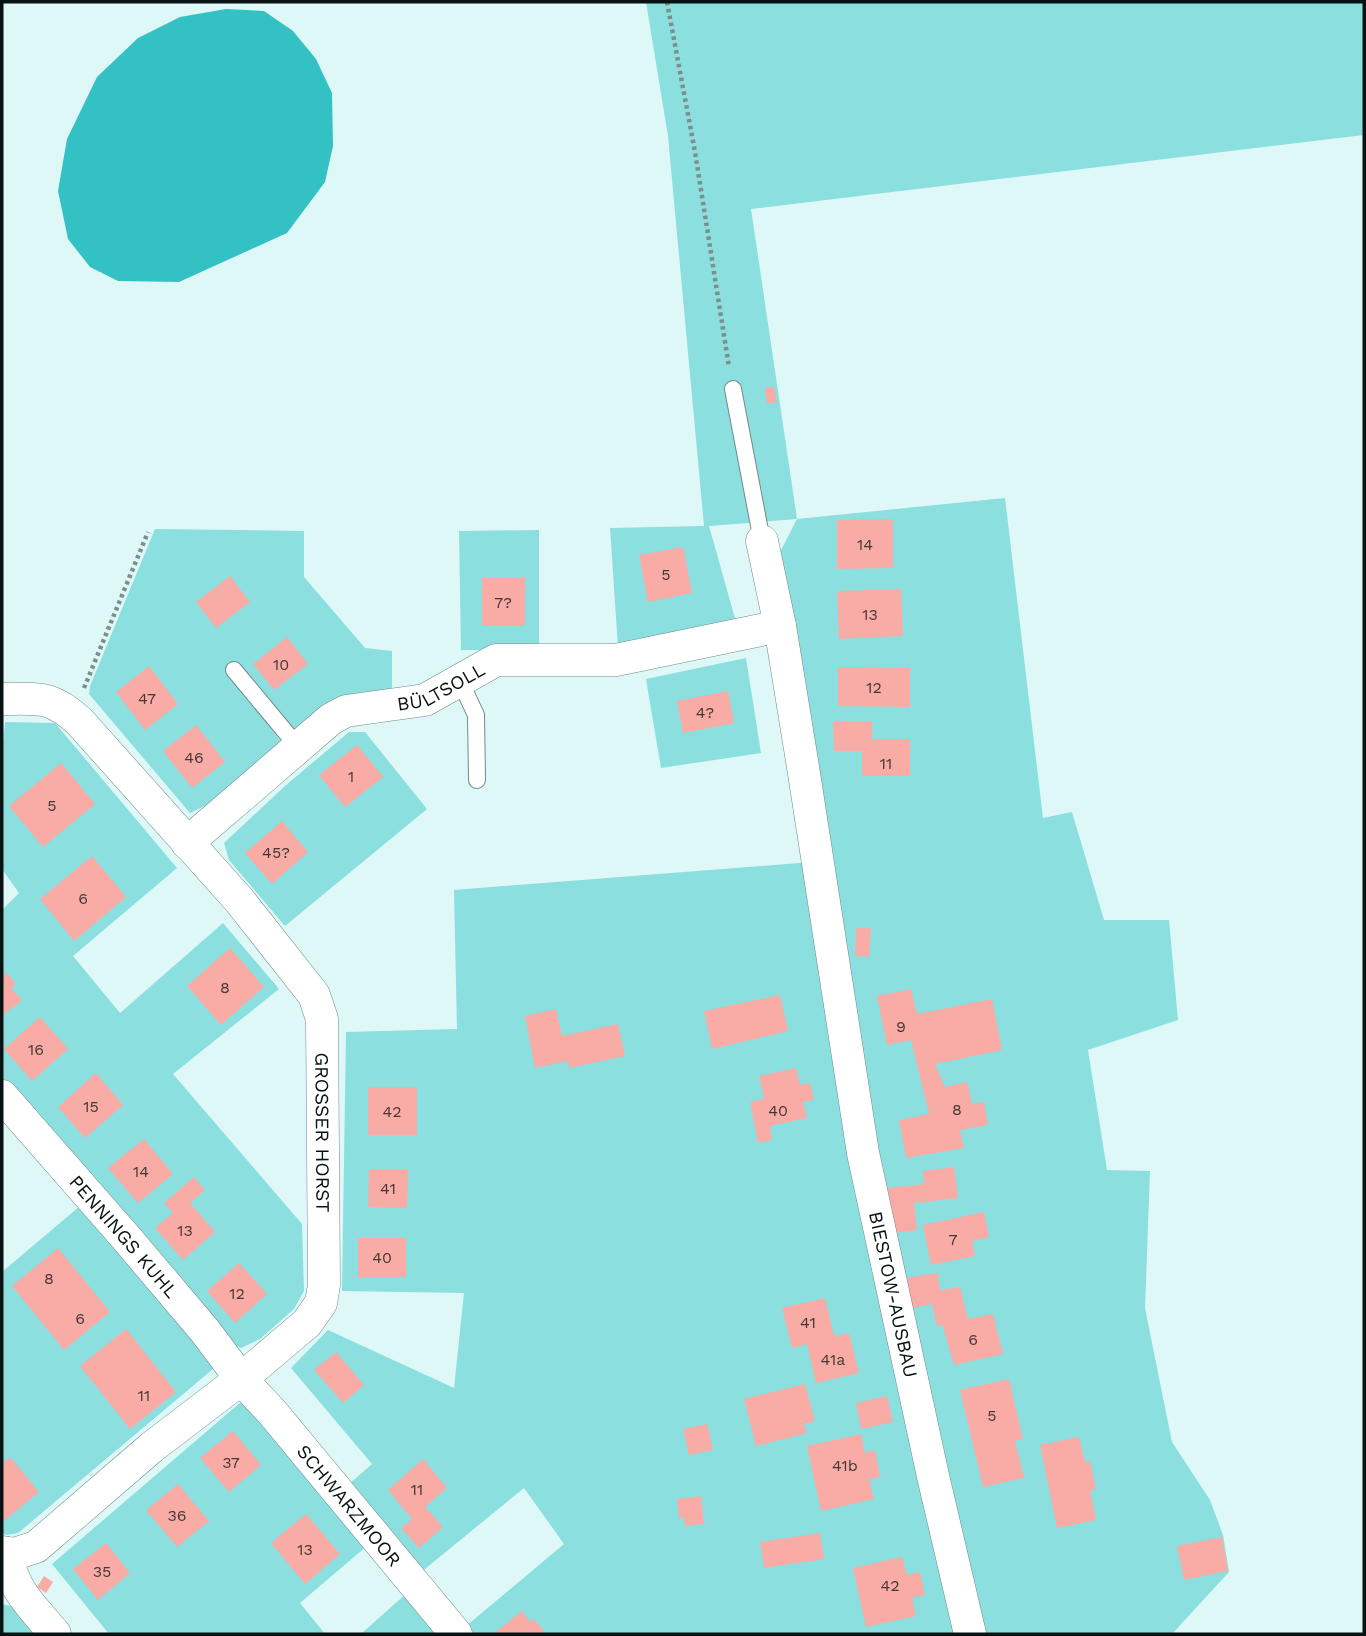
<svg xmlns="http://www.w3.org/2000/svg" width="1366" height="1636" viewBox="0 0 1366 1636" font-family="'Work Sans',sans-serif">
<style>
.green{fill:#8bdfdf}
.water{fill:#34c1c3}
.building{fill:#f9aca6}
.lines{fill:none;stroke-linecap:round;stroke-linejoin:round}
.lane-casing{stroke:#738989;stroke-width:18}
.street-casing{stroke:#738989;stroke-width:33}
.path{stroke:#7d8e8e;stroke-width:4.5;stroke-dasharray:3.5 3.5;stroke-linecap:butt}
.lane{stroke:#fff;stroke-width:16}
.street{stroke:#fff;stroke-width:32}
.labels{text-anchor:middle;stroke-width:5;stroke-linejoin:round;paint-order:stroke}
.number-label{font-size:16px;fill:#453837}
.street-label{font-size:19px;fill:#091212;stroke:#fefefe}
</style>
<rect width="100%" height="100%" fill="#def7f7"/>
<path class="green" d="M646,2H1364V135L751,209L797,519L1005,498L1043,818L1072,812L1104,920H1169L1178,1020L1088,1050L1107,1170L1150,1171L1145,1308L1172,1442L1210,1500L1223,1535L1229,1572L1172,1634H471L465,1627L564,1544L524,1488L420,1573L348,1485L372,1464L291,1368L328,1330L454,1388L464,1293L342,1291L346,1032L457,1029L454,890L825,861L776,560L797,519L709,526L736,622L618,647L610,528L704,526L668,136Z
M155,529L304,531V577L365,648L392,651V694L292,733L228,672L282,743L213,802L190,813L89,694L90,686Z
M539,530V650H461L459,531Z
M746,658L761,753L661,768L646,679Z
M5,722L55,723L177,868L73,956L120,1013L223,923L279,989L173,1074L302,1224L304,1291L294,1309L260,1339L241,1348L230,1343L2,1079V910L19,893L2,869V757Z
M349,732H365L427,809L285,926L229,860L224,843L285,786Z
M80,1206L210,1358L213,1369L18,1533L6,1535L2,1533V1272Z
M241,1402L252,1407L368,1545L300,1603L325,1634H109L52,1564Z
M408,1592L443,1634H361Z
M2,1604L18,1608L40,1634H2Z"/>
<path class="water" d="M226,9L264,11L293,31L316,59L332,93L333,146L325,182L287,233L179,282L118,281L90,267L68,239L58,191L67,139L97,77L138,38L180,17Z"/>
<path class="building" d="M774,387L777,402L767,404L765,388Z
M893,519V568L837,569V520Z
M683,547L692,593L648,602L639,555Z
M230,576L250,602L216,628L196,602Z
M482,578H525V626H482Z
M901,589L903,636L839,639L837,591Z
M287,637L308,664L274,690L253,664Z
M149,666L178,704L145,730L116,692Z
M838,667L910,668V707L838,706Z
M728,691L734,723L683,733L677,701Z
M872,721V739H910V776H862V751H834L833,722Z
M196,725L225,762L192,788L163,751Z
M357,745L383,777L345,807L319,775Z
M61,763L95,804L43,847L9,806Z
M282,821L308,852L272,884L245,853Z
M92,856L126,897L74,941L40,899Z
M856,928H871L869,957L855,956Z
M230,948L264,987L221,1025L187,986Z
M7,973L16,984L11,988L22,1000L2,1016V977Z
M911,989L917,1014L992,999L1002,1050L935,1064L945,1087L967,1082L972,1104L984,1102L988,1125L960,1130L964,1148L906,1158L899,1120L929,1114L911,1040L887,1045L877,996Z
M780,995L788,1031L712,1049L704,1011Z
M556,1009L562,1036L618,1024L625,1056L569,1068L568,1061L535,1068L525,1016Z
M40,1017L68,1049L32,1081L4,1049Z
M796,1068L800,1085L810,1083L814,1100L803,1102L807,1118L770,1126L772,1140L758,1143L750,1102L764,1099L759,1076Z
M96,1073L123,1105L85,1138L58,1107Z
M368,1087H417V1135H368Z
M144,1139L173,1174L138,1203L108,1168Z
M954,1167L958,1198L914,1203L917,1230L886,1234L880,1189L924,1184L923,1171Z
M369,1169H408L407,1208L368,1207Z
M194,1177L205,1190L190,1203L215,1232L183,1260L155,1228L173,1213L164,1203Z
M984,1212L989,1237L972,1241L975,1256L931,1265L923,1225Z
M358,1238H406V1277H358Z
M58,1248L110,1312L64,1350L12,1286Z
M239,1263L267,1294L235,1323L207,1291Z
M938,1273L940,1290L960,1287L968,1319L993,1314L1003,1354L954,1365L942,1324L937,1327L932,1304L904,1310L898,1279Z
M825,1298L834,1336L849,1333L859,1373L816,1383L807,1344L792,1348L782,1308Z
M126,1329L176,1392L130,1429L80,1366Z
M336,1352L364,1385L343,1403L314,1370Z
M1009,1379L1023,1439L1015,1441L1024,1478L983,1487L960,1390Z
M805,1384L815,1421L804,1424L807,1433L756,1446L744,1399Z
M887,1396L893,1422L861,1429L856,1403Z
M707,1424L713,1450L689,1455L683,1429Z
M233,1431L261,1465L229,1492L200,1458Z
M861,1434L865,1453L875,1450L880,1477L869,1479L874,1499L821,1511L807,1446Z
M1079,1437L1085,1462L1090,1461L1096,1489L1090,1490L1096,1520L1057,1528L1040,1445Z
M10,1457L39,1492L5,1520L2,1516V1464Z
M423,1459L447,1488L425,1507L443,1527L419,1548L401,1528L412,1519L388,1490Z
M178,1484L209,1521L177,1547L146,1510Z
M701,1496L704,1524L685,1526L684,1518H679L677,1499Z
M306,1514L340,1554L305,1584L271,1543Z
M820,1533L824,1559L764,1568L760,1542Z
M1222,1537L1228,1571L1184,1580L1177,1546Z
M106,1543L130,1573L98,1600L73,1569Z
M902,1557L907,1575L920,1572L925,1595L912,1598L916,1616L866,1627L853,1568Z
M44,1576L53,1582L46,1593L37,1587Z
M522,1611L530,1622L534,1619L544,1631L541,1634H493Z"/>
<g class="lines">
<g class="lane-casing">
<path id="lane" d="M733,389L762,541
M234,670L298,747
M460,681L476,715L477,780"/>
</g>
<g class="street-casing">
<g id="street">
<path id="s1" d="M762,541L780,626L803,767L863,1153L933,1476L970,1634"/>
<path id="s2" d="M2,699C39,699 51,695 80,722L239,900L314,995L322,1019L324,1285L321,1303L307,1323L241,1379L152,1447L36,1547L14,1554L2,1552"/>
<path id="s3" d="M187,843L331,719L346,711L425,700L496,660H616L780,626"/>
<path id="s4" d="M2,1096L128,1240L205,1331L241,1379L272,1412L456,1634"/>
<path d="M7,1553C11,1589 33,1607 55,1634"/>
</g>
</g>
<path class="path" d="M667,2L695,152L729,367
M84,688L148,532"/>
<use href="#lane" class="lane"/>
<use href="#street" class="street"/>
</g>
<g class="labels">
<g class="number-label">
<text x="865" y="550">14</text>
<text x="666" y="580">5</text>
<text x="503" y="608">7?</text>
<text x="870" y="620">13</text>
<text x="281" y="670">10</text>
<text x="874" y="693">12</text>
<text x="147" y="704">47</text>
<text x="705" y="718">4?</text>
<text x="194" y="763">46</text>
<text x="886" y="769">11</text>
<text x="351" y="782">1</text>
<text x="52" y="811">5</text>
<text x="276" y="858">45?</text>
<text x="83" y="904">6</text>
<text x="225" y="993">8</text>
<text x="901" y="1032">9</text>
<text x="36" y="1055">16</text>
<text x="91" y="1112">15</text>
<text x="957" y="1115">8</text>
<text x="778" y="1116">40</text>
<text x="392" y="1117">42</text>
<text x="141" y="1177">14</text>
<text x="388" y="1194">41</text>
<text x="185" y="1236">13</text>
<text x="953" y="1245">7</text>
<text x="382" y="1263">40</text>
<text x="49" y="1284">8</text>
<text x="237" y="1299">12</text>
<text x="80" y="1324">6</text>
<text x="808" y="1328">41</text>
<text x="973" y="1345">6</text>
<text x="833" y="1365">41a</text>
<text x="144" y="1401">11</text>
<text x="992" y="1421">5</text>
<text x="231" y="1468">37</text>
<text x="845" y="1471">41b</text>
<text x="417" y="1495">11</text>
<text x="177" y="1521">36</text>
<text x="305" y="1555">13</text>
<text x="102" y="1577">35</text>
<text x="890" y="1591">42</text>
</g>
<g class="street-label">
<text dy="7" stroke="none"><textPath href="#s3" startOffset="306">BÜLTSOLL</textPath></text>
<text dy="7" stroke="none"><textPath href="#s2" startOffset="583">GROSSER HORST</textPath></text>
<text dy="7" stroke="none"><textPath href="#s4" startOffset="186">PENNINGS KUHL</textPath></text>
<text dy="7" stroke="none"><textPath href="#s1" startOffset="765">BIESTOW-AUSBAU</textPath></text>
<text dy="7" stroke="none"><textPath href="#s4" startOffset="537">SCHWARZMOOR</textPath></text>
</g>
</g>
<rect width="1366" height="1636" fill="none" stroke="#091212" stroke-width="7"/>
</svg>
